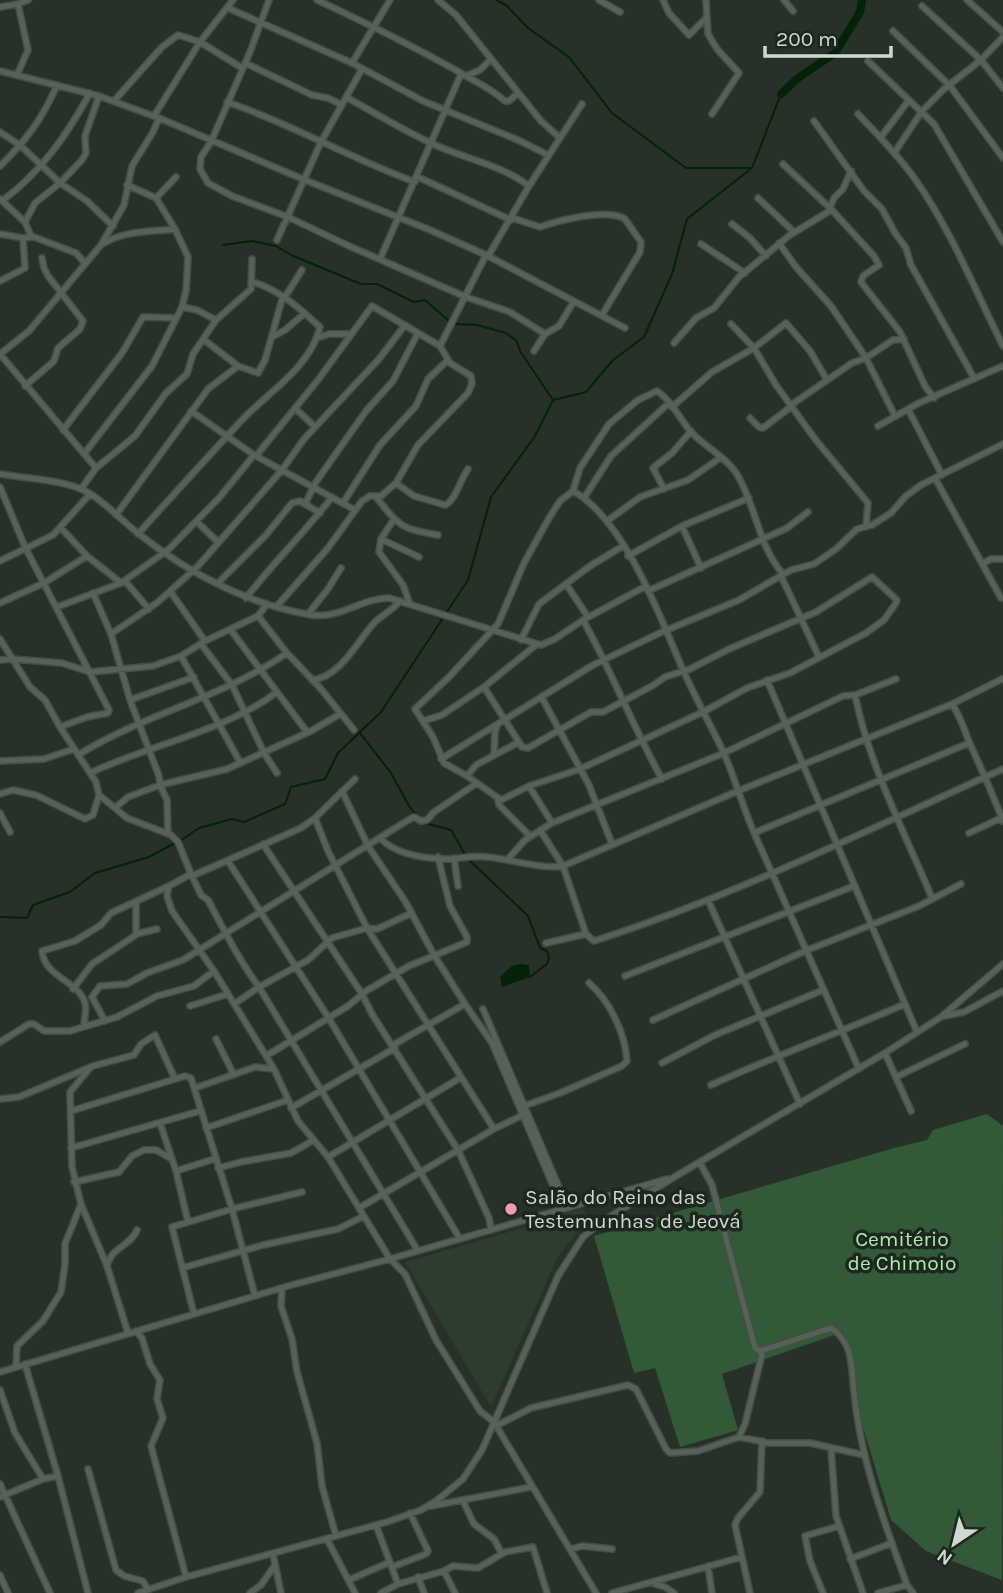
<svg xmlns="http://www.w3.org/2000/svg" width="1003" height="1593" viewBox="0 0 1003 1593" font-family="Karla,sans-serif">
<style>
.built{fill:#2c3c2d}
.green{fill:#335a38}
.water{fill:#032208}
.lines{fill:none;stroke-linecap:round;stroke-linejoin:round}
.stream{stroke:#032208;stroke-width:2}
.river{stroke:#032208;stroke-width:8}
.minor-casing{stroke:#454e46;stroke-width:8}
.minor{stroke:#566257;stroke-width:5}
.poi-dot{fill:#f19ab2;stroke:#1d271e;stroke-width:2.5}
.labels{text-anchor:middle;stroke-width:7;stroke-linejoin:round;paint-order:stroke}
.poi-label{font-size:21px;fill:#d1d8d1;stroke:#1d271e;text-anchor:start}
.park-label{font-size:21px;fill:#abecb0;stroke:#1d271e}
</style>
<rect width="100%" height="100%" fill="#273127"/>
<path class="built" d="M583,1208L590,1225L577,1233L558,1256L491,1407L405,1262L537,1224V1220Z"/>
<path class="green" d="M987,1114L1003,1126L1002,1580L926,1551L891,1520L863,1427L843,1332L722,1374L738,1430L680,1447L655,1368L634,1373L594,1236L894,1148L927,1140L933,1130Z"/>
<path class="water" d="M520,964L529,965L530,977L502,987L500,977L512,966Z"/>
<g class="lines">
<path class="stream" d="M496,0L506,5L528,28L569,57L612,113L686,168H751
M223,245L252,241L276,246L291,255L361,284H377L414,302L425,300L449,321
M454,324L477,325L506,333L517,341L520,351L553,400
M360,733L391,773L409,806L416,815
M425,823L451,830L467,858L528,916L540,948L547,951L549,958L547,964L530,977
M180,841L199,828L232,819L244,822L285,804L291,787L325,779L338,753L381,712L468,580L491,497L535,436L553,400L586,392L613,360L644,337L672,274L687,219L752,168L781,94
M0,917L27,918L33,905L70,892L95,873L149,857L175,843"/>
<path class="river" d="M781,94L798,78L835,53L860,12L862,0"/>
<g class="minor-casing">
<path id="minor" d="M269,0L250,52L211,142L201,157L200,169L208,183L232,196L288,217L349,246L466,297L510,312L545,334
M317,0C366,23 413,46 459,72C477,83 489,87 505,101H509L518,93
M438,0L456,15L541,121L559,137
M599,0L620,12
M663,0L669,13L689,35L707,17
M706,0L708,34L717,49L739,73L712,114
M784,0L793,11
M967,0L1003,32
M922,6L981,60L1003,88
M0,7L18,4L28,0
M228,8L352,63L423,101L518,140L548,155
M893,31L950,86L1003,158
M868,61L934,124L1003,242
M245,63L312,95L328,98L342,105
M352,63L390,0
M0,71L99,96L159,118L305,180L430,230L486,255L440,346L450,363L471,376L472,384L468,393L418,445L396,483L381,496H370L362,501L328,548L277,606
M17,75L28,50L18,4
M466,76L480,70L491,59
M346,97C375,113 404,131 433,144C465,159 502,165 529,186
M114,101L162,47L178,35L200,42L242,68
M227,102C292,124 351,159 415,182
M582,104L529,186L490,253L486,255L625,328
M858,114C878,135 898,155 915,179C951,230 975,290 1003,346
M154,116L200,42L233,0
M814,121L864,191L882,209L895,233L906,248L911,265L974,378
M0,132L21,146L60,183L87,201L113,226
M881,137L909,100
M895,152L922,111L944,89L981,60L1003,37
M783,164L830,208L874,256L879,265L863,276L861,282L900,332L925,386L934,398
M0,166C25,142 43,118 57,85
M418,177L511,220
M156,198L176,177
M758,198L794,232
M0,199L25,222L31,236
M2,201C41,172 67,135 90,93
M512,218L540,227C560,220 607,208 625,219L641,242L640,252L602,315
M25,222L35,203L60,183L82,160L86,153L85,136L99,96
M732,224L750,238L766,256
M0,234L23,238L34,237L76,253L85,263
M277,240L321,142L362,69
M104,243C127,230 150,232 175,229
M779,243L796,267L831,306L866,358L895,416
M701,244L745,273
M380,259L461,74
M0,281L25,268L23,238
M285,297L302,270
M182,307L197,310L216,320
M731,324L754,348L776,385L815,439L868,503L866,526
M272,337L285,330L305,313
M317,338L329,334H351
M203,339L238,366L258,373L265,360L283,296
M674,343L696,318L714,308L739,277L790,235L828,212L834,198L843,189L851,171
M534,351L545,334L559,326L574,301
M0,354L29,331L101,245L124,205L132,166L153,132L159,118
M0,354L96,468
M25,386L54,361L58,348L80,329L83,321L48,276L44,268L42,258
M791,405L852,363L866,358L893,340L904,339
M672,407L712,372L754,348L786,323L810,351L827,380
M296,409L315,427
M908,409L942,475
M191,411L254,455L355,510
M750,418L759,427L763,428L792,406
M878,426L919,403L1003,366
M63,430L122,353L143,317L176,318
M84,454L152,366L182,307L186,291L188,257L175,229L156,198L127,185
M256,456L318,380L372,306L440,346
M0,474C28,479 64,479 89,493C107,504 122,521 139,534C188,573 249,605 312,615C340,619 362,598 389,598L541,645L555,639L583,620L646,586
M935,478L1001,598
M396,483L414,496L445,505C456,500 460,480 468,469
M0,487L25,547L109,710L108,713L87,717L60,727
M81,489L96,468L135,436L166,393L187,374L193,354L216,320L251,289L252,259
M664,489L653,468L672,453L691,431
M573,491C625,520 660,617 683,670C695,697 710,724 723,751C735,778 743,808 755,835C790,913 824,991 859,1069
M376,497C399,526 401,529 438,535
M584,498L611,456L669,403
M343,503L380,445L416,406L428,379L448,360
M305,504L316,482L330,462L366,411L393,381L418,333
M116,515L208,389L238,366
M394,519L381,539L379,552L403,585L410,604
M607,521L640,497L688,480L720,458
M197,522L218,542
M682,526L701,568
M61,528L87,556L121,583
M138,534C172,496 206,459 241,421C267,393 311,367 320,327C299,308 280,290 253,282
M381,539L419,557
M628,556L682,526L749,498
M0,561L53,535L90,494
M982,564L991,559H1003
M125,581L149,609
M218,583L266,535L292,503L300,501L320,513
M566,584L588,617
M170,591L205,641
M648,591L787,528L808,512
M93,593L111,634L130,700L159,776L160,785L167,800L168,833
M246,598C273,563 305,532 332,497
M0,603L44,583L87,556
M57,607L121,583L168,550L219,498L254,455
M308,614L328,589L341,568
M258,616L287,653L321,689L354,730
M583,620C612,672 633,727 662,779
M230,629L307,732
M111,634L158,602L198,566L282,470L304,439L379,359L405,325
M0,639L30,687L45,700L60,727L96,782L99,795L127,818L171,835L178,842L191,874L169,886L167,896L172,911L214,971L274,1069L298,1121L328,1157L390,1259L405,1274L436,1340L480,1411L494,1422L596,1593
M521,640L539,604L590,566L623,546
M201,644L232,685L264,753L277,773
M181,656L240,762
M0,660L12,659L62,663L90,672L153,666L181,656L205,641L258,616L267,604
M312,680C341,677 357,641 375,622C383,614 393,610 400,601
M767,680L917,1032
M484,687L522,747L528,748L591,712H603L652,686L665,677L690,669L729,649L816,612L872,577L897,600L896,603L884,620L866,633L790,673L747,688L703,712L580,769L529,786L501,800L467,776L444,763L433,737L415,709L449,677L498,624L524,563L549,518L560,501L573,491L580,468L609,424L638,400L657,391C671,400 680,419 691,432C705,447 728,458 738,476C756,507 759,547 783,574L782,578L819,657
M855,695C869,765 904,831 932,898
M542,698L589,785L612,844
M130,700L194,677
M952,704C961,717 964,730 970,744C982,770 993,795 1003,821
M423,721L442,715L484,687L536,645
M494,754L495,732L497,726
M78,755C144,714 222,698 287,653
M441,759L593,665L662,632L739,600L791,570L814,564L836,549L857,529L872,525L891,513L906,496L921,485L1003,444
M0,761L44,759L74,749
M90,773C149,745 226,731 277,692
M467,776L476,765L519,742
M529,786L552,823
M342,791L368,846L405,901L434,955L465,1004L492,1043L563,1209
M0,794L13,790L36,795L85,819L93,815L99,795
M498,800L499,805L530,836
M115,808L128,797L160,785L227,769L311,731L340,714
M0,813L10,832
M315,818L328,851L367,928L494,1129
M540,830L563,866L586,934L594,941C735,896 869,829 1003,769
M754,833L969,743
M969,833L1003,817
M380,838C397,856 426,859 451,859C463,858 476,855 488,857C508,859 546,870 563,866L738,791L952,704L1002,679
M263,844L362,994L372,1014L458,1150L489,1218L491,1230
M454,858L458,886
M508,859L525,840L552,823L724,753L843,696L855,695L896,679
M228,861L328,1017L460,1239
M191,874L201,895L208,900C224,930 239,960 259,987L418,1251
M192,876L301,828L315,818L355,779
M708,900L800,1104
M136,934L157,929
M546,943L586,934
M625,976L854,886
M73,989L92,964L136,935V902
M234,1004L259,987L308,960L332,938L367,928L377,929L412,913
M190,1006L228,994
M483,1009L564,1199L562,1206
M944,1016L964,1012L1003,991
M653,1020L805,951L919,906L961,884
M105,1021L92,997L100,986L127,984L147,973L183,960L405,822L414,817L421,821L427,820L434,812L477,783
M84,1026C84,1019 87,1010 85,1003C79,981 44,977 42,951L75,941L101,925L111,913L169,886
M216,1039L234,1075
M0,1042L29,1024H34L44,1031H70L117,1017L157,996L194,986L214,971
M393,1045L465,1004
M885,1053L911,1111
M266,1056L348,1006L366,991L409,966L467,942V937L450,906L438,857
M662,1063L715,1035L823,990
M90,1068L70,1092L72,1167L81,1204L107,1266L128,1333
M896,1077L965,1044
M711,1085C775,1056 841,1032 905,1004
M195,1088L255,1067L274,1069
M0,1099L19,1097L93,1066L134,1055L141,1044L155,1035L175,1079
M524,1106L560,1093L622,1066L627,1061C625,1033 610,1001 589,983
M291,1108L395,1048
M71,1111L185,1076L191,1078L232,1209L255,1296
M160,1123L176,1171L188,1222
M206,1128L288,1100
M71,1148L200,1111
M328,1157L460,1078
M700,1163L712,1185L755,1348L760,1351L831,1328C854,1343 851,1367 854,1391C860,1458 884,1522 907,1585L913,1593
M218,1168L241,1162L291,1153L314,1140
M176,1171L214,1159
M74,1182L119,1172L132,1156L144,1150H156L172,1159
M359,1208L494,1129L523,1115
M107,1266C111,1247 131,1246 137,1230
M182,1268L263,1245L338,1229L364,1216
M282,1288L281,1306L292,1339L297,1372L317,1443L322,1486L336,1536
M194,1314L172,1227L232,1209L302,1192
M136,1331L142,1338L150,1364L160,1380L157,1399L163,1418L151,1446L186,1577
M25,1364L58,1476L88,1593
M16,1367L17,1346L43,1321L61,1292L65,1264V1244L81,1204
M0,1372L288,1286L390,1259L667,1179
M0,1390L15,1433L43,1479
M496,1426L531,1408L628,1385L636,1389L666,1449L670,1453L698,1451L739,1437L769,1443H810L864,1455
M739,1437L745,1424L763,1350
M831,1448L836,1516L863,1593
M88,1469L116,1570L124,1576L143,1581L148,1590
M0,1484L50,1593
M0,1497L43,1479L58,1476
M463,1501L474,1524L494,1539L502,1554
M431,1506L531,1487
M376,1525L398,1584
M327,1539L355,1593
M571,1549L582,1546L612,1549
M273,1554L281,1593
M850,1559L892,1543
M708,1566L712,1593
M392,1567L426,1554L428,1551L410,1513
M444,1571L455,1593
M0,1575L8,1593
M418,1577L424,1593
M349,1580L390,1562
M655,1584L665,1587L674,1593
M138,1593L186,1577L387,1522L421,1510L436,1501L463,1479L482,1450L558,1276L583,1237L603,1221L676,1176L885,1053L941,1017L1003,964
M250,1593L261,1585L275,1565
M381,1593L398,1584L444,1571L453,1566L478,1568L505,1552L533,1547L547,1593
M612,1593L742,1557
M750,1593L735,1525L738,1518L760,1492L762,1441
M823,1593L810,1561L805,1536L839,1526
M878,1593L907,1585"/>
</g>
<use href="#minor" class="minor"/>
</g>
<circle class="poi-dot" cx="511" cy="1209" r="7"/>
<g class="labels">
<g class="poi-label">
<text x="525" y="1204">Salão do Reino das<tspan x="525" dy="24">Testemunhas de Jeová</tspan></text>
</g>
<g class="park-label">
<text x="902" y="1246">Cemitério<tspan x="902" dy="24">de Chimoio</tspan></text>
</g>
</g>
<g transform="translate(954 1544) rotate(215)" stroke="#1d271e" stroke-width="5" paint-order="stroke">
<path d="M0-5L12 26L0 18L-12 26Z" fill="#d1d8d1"/>
<text y="-10" font-size="19" font-weight="bold" text-anchor="middle" fill="#d1d8d1">N</text>
</g>
<path d="M765 46v10h126v-10" fill="none" stroke="#d1d8d1" stroke-width="3.5"/>
<text x="776" y="46" font-size="21" fill="#d1d8d1" stroke="#1d271e" stroke-width="5" paint-order="stroke">200 m</text>
</svg>
